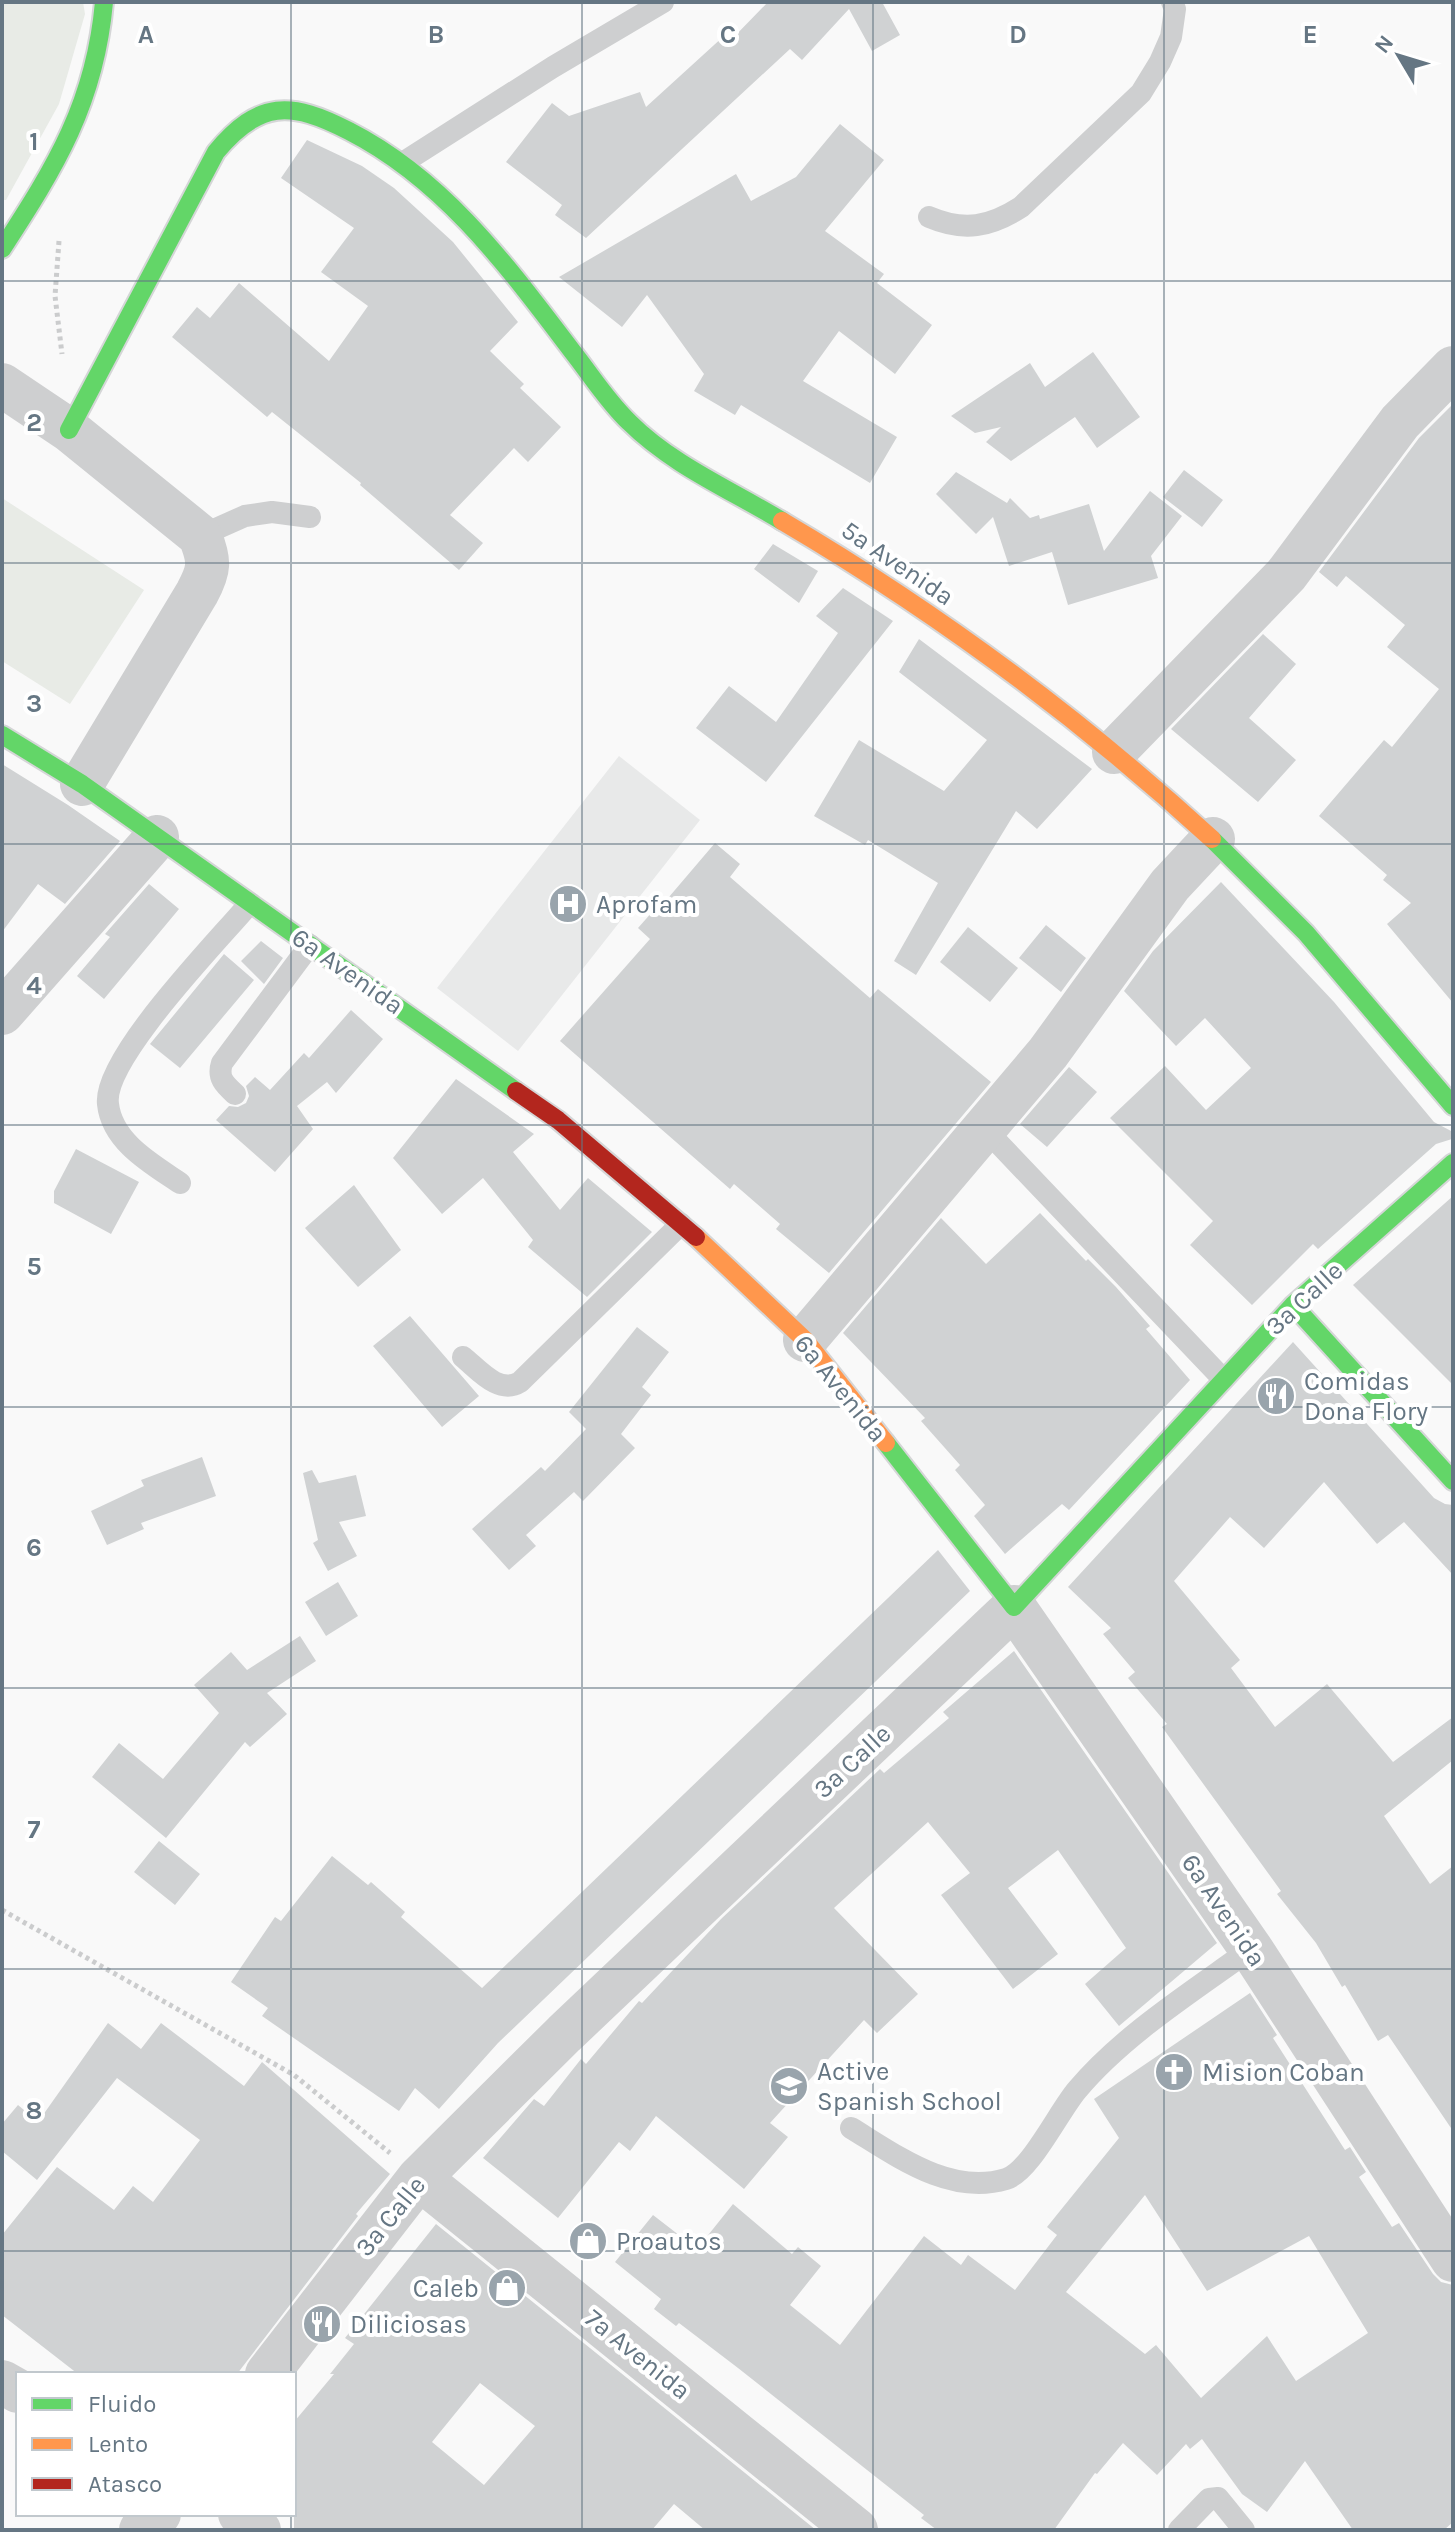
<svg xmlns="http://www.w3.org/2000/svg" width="1455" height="2532" viewBox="0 0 1455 2532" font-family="Karla,sans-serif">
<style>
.built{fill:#e8e9e9}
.green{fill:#e8ebe6}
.building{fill:#d0d2d3;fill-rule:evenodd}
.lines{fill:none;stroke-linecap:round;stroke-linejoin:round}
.fast-casing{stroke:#d5d6d7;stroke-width:22}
.slow-casing{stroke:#d5d6d7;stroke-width:22}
.jam-casing{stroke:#d5d6d7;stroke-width:22}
.path{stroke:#cbcccd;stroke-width:5;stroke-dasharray:4 4;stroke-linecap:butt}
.lane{stroke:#cecfd0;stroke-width:22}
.street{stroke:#cecfd0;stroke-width:44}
.fast{stroke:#63d668;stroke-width:18}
.slow{stroke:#ff974d;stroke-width:18}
.jam{stroke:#b3261e;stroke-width:18}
.grid{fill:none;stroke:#657683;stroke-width:2;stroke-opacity:0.55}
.labels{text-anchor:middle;stroke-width:8;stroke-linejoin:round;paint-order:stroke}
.street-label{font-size:26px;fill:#657683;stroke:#fff}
.poi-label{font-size:26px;fill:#657683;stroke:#fff;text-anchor:start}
.grid-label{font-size:26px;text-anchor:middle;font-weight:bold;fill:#657683;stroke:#fff;stroke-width:8;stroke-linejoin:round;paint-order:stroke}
</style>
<rect width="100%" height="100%" fill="#f9f9f9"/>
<path class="built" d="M619,756L700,820L518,1051L437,988Z"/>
<path class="green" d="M2,2H83L85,14L59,104L6,200H2Z
M2,498L144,590L70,704L2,661Z"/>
<path class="building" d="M768,2H882L900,35L872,51L849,9L802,60L790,49L586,238L555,215L562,205L506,162L552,103L569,116L640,92L646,107L725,35L731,40Z
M840,124L884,160L825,231L884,274L877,283L932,325L895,374L839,331L803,381L897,437L870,483L741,405L735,415L694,391L704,374L647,295L622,327L559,277L736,174L751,201L796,177Z
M307,140L362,166L394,188L453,242L518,322L490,351L524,384L520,388L561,427L528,462L514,448L450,515L483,543L459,570L360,485L361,483L272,412L267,417L172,337L197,307L210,318L239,283L329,361L368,306L321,272L354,228L281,178Z
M1093,352L1140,417L1097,448L1075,417L1011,461L986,442L1001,427L975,433L951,416L1030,363L1045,387Z
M1453,404V1003L1387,924L1411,903L1383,880L1387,875L1319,816L1384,740L1392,747L1439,689L1387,647L1405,625L1346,576L1337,587L1319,572L1419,438Z
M1184,470L1223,500L1202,527L1163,497Z
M956,472L1007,503L1010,498L1030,518L1039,515L1040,519L1089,504L1104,551L1150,491L1182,516L1151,556L1158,578L1068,605L1052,552L1009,566L993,517L976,534L936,494Z
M773,544L818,571L799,603L754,569Z
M843,588L893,621L766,782L696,728L729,686L776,722L838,633L816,616Z
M1263,634L1296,664L1249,718L1296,760L1258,802L1171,729Z
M919,639L1092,769L1037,829L1016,811L916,975L894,961L938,883L868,840L865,845L814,816L859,740L944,791L987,740L899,672Z
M2,764L68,805L120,841L65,904L38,884L2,932Z
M715,843L740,864L730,877L870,998L878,989L991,1082L829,1273L776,1229L780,1224L734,1184L730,1189L560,1041L650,939L638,928L661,902L663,904Z
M1221,882L1334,1002L1434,1122L1453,1132L1452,1139L1436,1144L1318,1249L1313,1244L1252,1305L1190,1245L1213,1221L1110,1118L1165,1066L1206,1110L1251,1068L1205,1018L1176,1046L1124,991L1153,951Z
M149,884L179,909L104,999L77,976L110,937L105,934Z
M1046,925L1086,958L1061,992L1019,958Z
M968,927L1018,968L990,1002L940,962Z
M261,941L283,958L264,984L241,961Z
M224,954L254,980L180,1068L150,1044Z
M351,1010L383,1039L336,1093L327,1082L297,1106L313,1129L275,1172L216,1120L229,1106L238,1107L246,1103L249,1096L246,1086L255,1077L270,1090L304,1053L309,1058Z
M1069,1067L1097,1092L1047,1147L1020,1124Z
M456,1079L534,1134L513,1152L560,1210L588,1178L652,1232L587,1297L528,1247L533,1240L483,1178L442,1214L393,1158Z
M76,1149L139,1182L111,1234L54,1203V1191Z
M354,1185L401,1250L358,1287L305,1228Z
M1453,1196V1385L1353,1285Z
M1040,1213L1086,1261L1088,1259L1116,1287L1150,1326L1146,1329L1190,1380L1069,1510L1062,1504L1005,1554L974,1516L985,1505L955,1470L960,1465L921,1421L925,1418L843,1333L941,1218L986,1264Z
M410,1316L479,1396L442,1427L373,1346Z
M637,1327L669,1352L642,1387L651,1395L621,1434L635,1448L583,1501L574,1492L526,1535L536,1546L509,1570L472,1529L541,1467L545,1471L586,1429L569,1412Z
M1293,1342L1434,1498L1445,1504L1453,1505V1575L1404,1522L1377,1544L1324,1482L1264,1548L1230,1517L1174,1581L1240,1660L1231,1668L1275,1727L1327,1684L1393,1762L1453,1717V1760L1384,1816L1430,1884L1453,1866V2131L1388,2035L1378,2041L1345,1985L1342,1987L1316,1943L1277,1894L1281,1891L1162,1727L1167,1724L1128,1678L1135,1672L1103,1634L1111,1628L1068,1587Z
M202,1457L216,1496L141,1523L144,1529L107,1545L91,1511L144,1486L141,1480Z
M312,1470L319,1483L356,1475L366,1516L339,1522L357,1556L328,1571L313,1543L318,1540L303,1473Z
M938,1550L970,1591L498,2043L439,2109L415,2088L399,2111L262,2016L268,2008L231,1982L275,1917L281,1921L332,1856L368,1885L371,1882L405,1912L401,1917L482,1988Z
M338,1582L358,1616L326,1636L305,1602Z
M300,1636L316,1661L267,1693L287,1714L250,1747L245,1742L166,1838L92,1777L119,1743L163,1779L219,1713L194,1685L231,1652L247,1670Z
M1014,1651L1217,1943L1119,2026L1085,1984L1126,1948L1058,1850L1008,1888L1058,1954L1013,1989L941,1895L970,1873L928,1822L834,1908L918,1994L877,2033L864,2020L770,2123L788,2137L744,2189L656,2116L630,2151L619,2142L558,2218L483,2158L534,2099L544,2106L581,2059L586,2064L639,2001L642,2003L721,1919L880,1769L884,1773L949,1718L943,1712Z
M159,1841L200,1874L175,1905L134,1872Z
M1250,1993L1277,2035L1273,2038L1345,2150L1350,2147L1366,2172L1359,2177L1392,2227L1399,2223L1433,2274L1441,2282L1453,2285V2522L1444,2530H1353L1305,2461L1267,2512L1242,2494L1202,2439L1190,2449L1186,2444L1157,2475L1123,2443L1097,2474L1095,2473L1054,2530H937L921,2518L924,2515L738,2368L679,2323L676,2326L654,2309L661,2299L615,2262L653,2215L697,2249L733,2204L792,2254L798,2247L821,2266L790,2305L840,2345L924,2236L961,2265L968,2255L1015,2290L1057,2235L1047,2227L1119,2138L1094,2099ZM1145,2195L1207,2291L1309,2236L1368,2333L1296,2381L1267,2336L1201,2398L1156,2345L1145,2354L1066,2292Z
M108,2023L141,2049L161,2023L244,2086L262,2062L390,2174L356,2214L358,2216L237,2374H78L2,2315V2235L57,2167L114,2210L133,2186L153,2202L200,2140L117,2078L37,2180L2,2151V2124L18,2105L38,2122Z
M436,2224L816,2530H705L674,2504L652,2530H294V2422L334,2374H330L354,2344L345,2338ZM480,2383L535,2426L484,2485L432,2442Z"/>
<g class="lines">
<g class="fast-casing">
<path id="fast" d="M2,249C56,166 95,103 104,2
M69,430L216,152C259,100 291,101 349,131C445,180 508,267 572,351C591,375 607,401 629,422C672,465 731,490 782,521
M2,735L82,784L516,1091
M1212,839L1306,933L1453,1106
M1293,1305L1453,1481
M886,1443L1014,1607L1293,1305L1453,1163"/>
</g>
<g class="slow-casing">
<path id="slow" d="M782,521C935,611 1081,719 1212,839
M696,1237L805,1340L886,1443"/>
</g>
<g class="jam-casing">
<path id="jam" d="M516,1091L558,1120L696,1237"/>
</g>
<path class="path" d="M59,241L55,296L62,354
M2,1910L294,2075L390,2153"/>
<path class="lane" d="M404,162L553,67L663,2
M929,217C964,232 990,227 1021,207L1141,93L1160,62L1171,37L1175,9L1172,2
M200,536L245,516L272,512L310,517
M235,1094C225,1085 217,1078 222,1063L310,945
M984,1128L1223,1379
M180,1183C152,1164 112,1142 108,1104C102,1059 219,940 250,903
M463,1357C479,1370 499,1395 520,1382L681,1224
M851,2128C897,2156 950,2196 1006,2179C1030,2172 1059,2111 1077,2090C1123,2035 1193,1991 1251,1949
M1179,2530L1209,2499L1218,2498L1244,2530"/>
<path class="street" d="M2,385L69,430L200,536C210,561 210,569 197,593L82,784
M1114,752L1286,575L1400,422L1453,368
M2,1013L157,837
M805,1340L1048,1053L1170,885L1213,839
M419,2178L856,2530
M267,2374L419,2178L564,2034L1014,1607L1251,1949L1453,2260
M2,2382L18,2391
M240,2514L259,2530
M141,2530L159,2514"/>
<use href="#fast" class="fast"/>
<use href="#slow" class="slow"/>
<use href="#jam" class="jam"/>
</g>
<path class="grid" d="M291,2V2374M582,2V2530M873,2V2530M1164,2V2530M2,281H1453M2,563H1453M2,844H1453M2,1125H1453M2,1407H1453M2,1688H1453M2,1969H1453M2,2251H1453M291,2514V2530"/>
<defs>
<g id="hospital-disc" transform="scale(2)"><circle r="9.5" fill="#99a4ac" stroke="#fff"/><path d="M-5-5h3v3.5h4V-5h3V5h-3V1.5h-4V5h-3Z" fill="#fff"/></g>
<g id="restaurant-disc" transform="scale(2)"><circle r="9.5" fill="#99a4ac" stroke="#fff"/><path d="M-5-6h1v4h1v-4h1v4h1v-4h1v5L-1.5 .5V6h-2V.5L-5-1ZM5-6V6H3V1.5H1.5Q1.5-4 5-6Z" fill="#fff"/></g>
<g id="church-disc" transform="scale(2)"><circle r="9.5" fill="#99a4ac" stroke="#fff"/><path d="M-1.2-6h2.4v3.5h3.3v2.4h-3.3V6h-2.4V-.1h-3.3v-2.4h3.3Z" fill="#fff"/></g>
<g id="school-disc" transform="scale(2)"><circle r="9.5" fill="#99a4ac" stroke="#fff"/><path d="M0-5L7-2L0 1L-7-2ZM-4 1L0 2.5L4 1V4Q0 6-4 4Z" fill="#fff"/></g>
<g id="shop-disc" transform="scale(2)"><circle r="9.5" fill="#99a4ac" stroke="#fff"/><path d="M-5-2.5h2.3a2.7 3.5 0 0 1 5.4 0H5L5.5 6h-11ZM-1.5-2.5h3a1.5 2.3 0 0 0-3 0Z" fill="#fff"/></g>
</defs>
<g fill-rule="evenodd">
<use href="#hospital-disc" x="568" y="904"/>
<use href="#restaurant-disc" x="1276" y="1396"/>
<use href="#church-disc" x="1174" y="2072"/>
<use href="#school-disc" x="789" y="2086"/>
<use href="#shop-disc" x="588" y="2241"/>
<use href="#shop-disc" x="507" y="2288"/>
<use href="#restaurant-disc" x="322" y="2324"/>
</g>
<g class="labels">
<g class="street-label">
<text transform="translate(898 563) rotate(34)" y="9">5a Avenida</text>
<text transform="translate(348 971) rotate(35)" y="9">6a Avenida</text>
<text transform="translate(1304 1298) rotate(-43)" y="9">3a Calle</text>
<text transform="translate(841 1388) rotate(51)" y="9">6a Avenida</text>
<text transform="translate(852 1761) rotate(-43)" y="9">3a Calle</text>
<text transform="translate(1224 1910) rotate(56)" y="9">6a Avenida</text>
<text transform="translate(390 2216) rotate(-51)" y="9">3a Calle</text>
<text transform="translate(638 2354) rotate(39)" y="9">7a Avenida</text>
</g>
<g class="poi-label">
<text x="596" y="913">Aprofam</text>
<text x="1304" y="1390">Comidas<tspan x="1304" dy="30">Dona Flory</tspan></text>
<text x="817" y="2080">Active<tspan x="817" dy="30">Spanish School</tspan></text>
<text x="1202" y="2081">Mision Coban</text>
<text x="616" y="2250">Proautos</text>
<text x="479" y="2297" text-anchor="end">Caleb</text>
<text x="350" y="2333">Diliciosas</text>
</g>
</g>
<g class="grid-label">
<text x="146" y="43">A</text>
<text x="436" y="43">B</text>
<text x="728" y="43">C</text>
<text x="1018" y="43">D</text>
<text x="1310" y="43">E</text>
<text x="34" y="150">1</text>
<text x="34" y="431">2</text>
<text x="34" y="712">3</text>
<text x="34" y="994">4</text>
<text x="34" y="1275">5</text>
<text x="34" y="1556">6</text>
<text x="34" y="1838">7</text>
<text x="34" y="2119">8</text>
</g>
<rect width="1455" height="2532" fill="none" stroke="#657683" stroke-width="8"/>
<rect x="16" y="2372" width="280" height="144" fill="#ffffff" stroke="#c1c8cd" stroke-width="2"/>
<rect x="32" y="2398" width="40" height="12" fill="#63d668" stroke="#c1c8cd" stroke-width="2"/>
<text x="88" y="2412" font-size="24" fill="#657683">Fluido</text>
<rect x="32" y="2438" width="40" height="12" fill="#ff974d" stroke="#c1c8cd" stroke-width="2"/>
<text x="88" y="2452" font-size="24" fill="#657683">Lento</text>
<rect x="32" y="2478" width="40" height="12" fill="#b3261e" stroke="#c1c8cd" stroke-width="2"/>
<text x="88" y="2492" font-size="24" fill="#657683">Atasco</text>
<g transform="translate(1399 56) rotate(308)" stroke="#ffffff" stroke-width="6" paint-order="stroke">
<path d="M0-6L14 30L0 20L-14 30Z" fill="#657683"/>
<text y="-12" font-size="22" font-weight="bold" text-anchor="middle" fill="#657683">N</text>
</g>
</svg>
